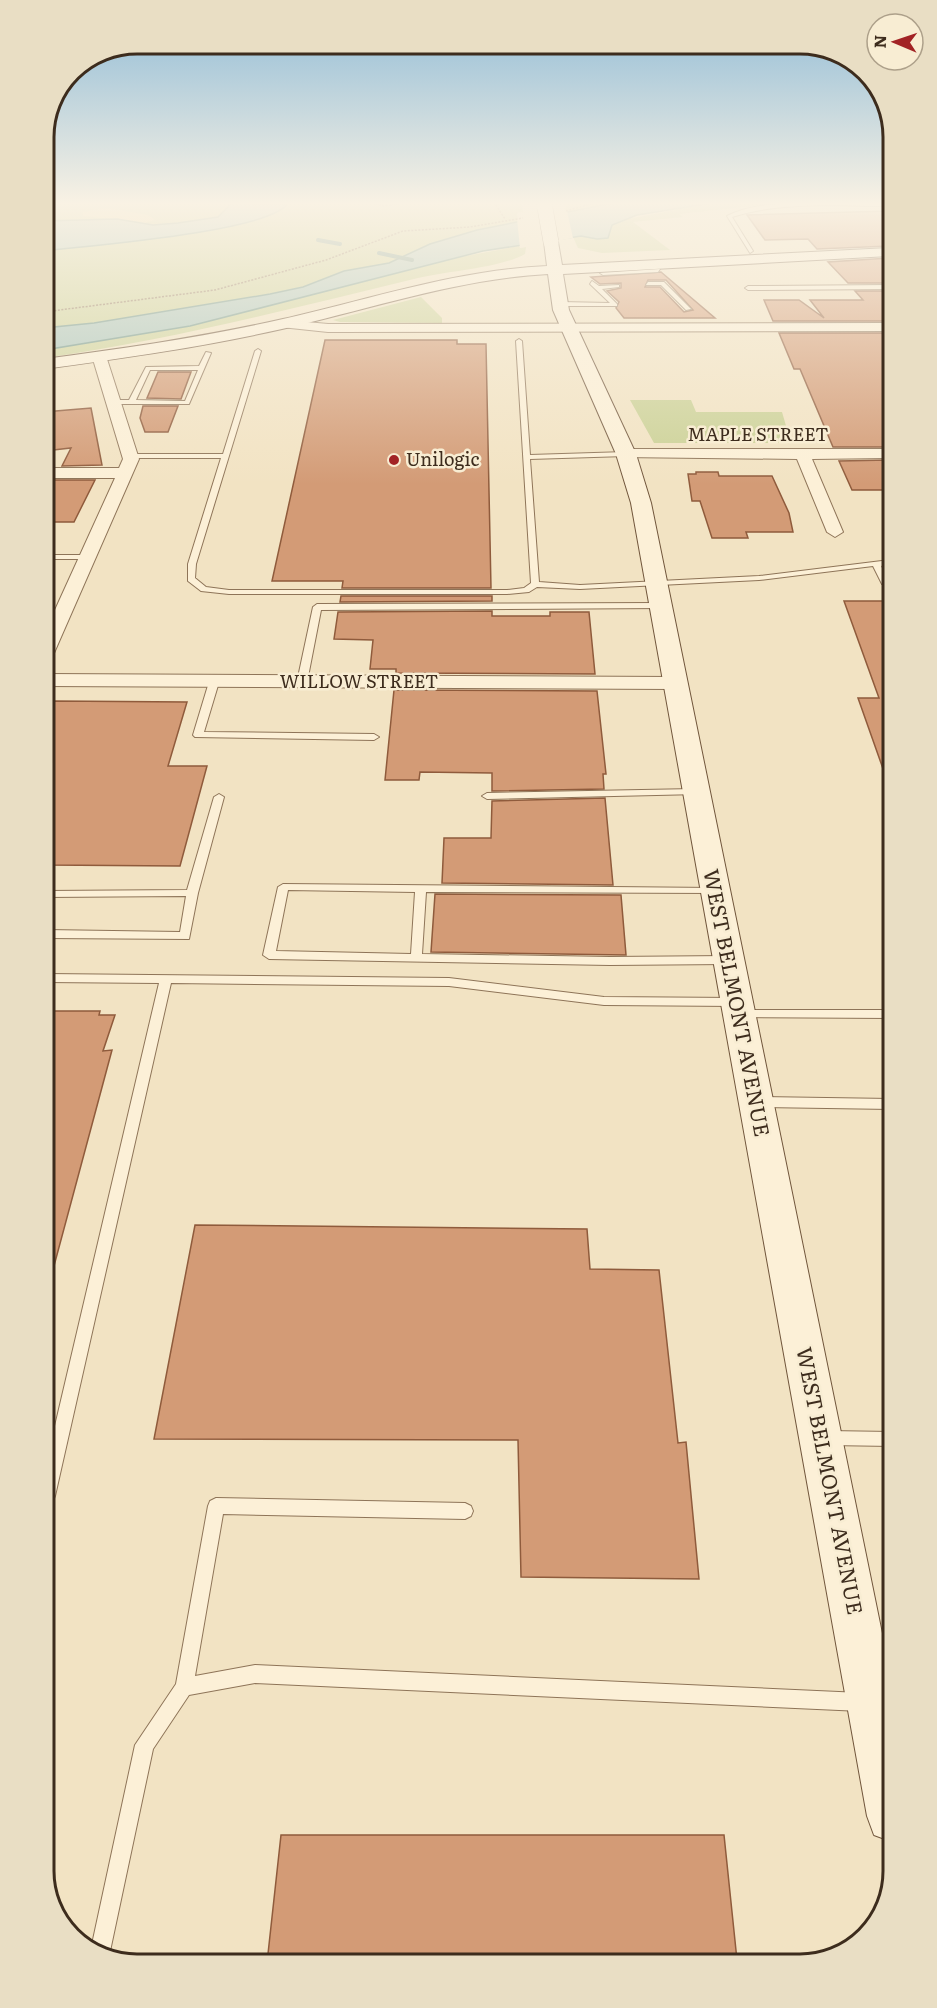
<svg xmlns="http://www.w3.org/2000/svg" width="937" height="2008" viewBox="0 0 937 2008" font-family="Literata,serif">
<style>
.green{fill:#cbd196}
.sand{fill:#f0d99e}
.water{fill:#a6c4bb;stroke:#6b9489;stroke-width:1.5}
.pier{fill:#f2e3c3}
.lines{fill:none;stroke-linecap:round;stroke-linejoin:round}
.stream{stroke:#6b9489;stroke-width:4}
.building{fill:#d39b76;stroke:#8f5b3c;stroke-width:1.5;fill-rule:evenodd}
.lane-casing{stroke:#8e7458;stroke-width:2}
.street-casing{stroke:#8e7458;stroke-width:2}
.secondary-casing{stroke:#70553b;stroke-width:2}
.path{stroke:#8e7458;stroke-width:1.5;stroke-dasharray:2 1.5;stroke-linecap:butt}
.lane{fill:#fcf0d7;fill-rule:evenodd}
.street{fill:#fcf0d7;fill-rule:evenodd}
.secondary{fill:#fcf0d7;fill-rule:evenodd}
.secondary-bridge-casing{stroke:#70553b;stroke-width:16;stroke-linecap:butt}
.secondary-bridge{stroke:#fcf0d7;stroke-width:15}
.poi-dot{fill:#a22325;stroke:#f8edd3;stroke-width:2}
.labels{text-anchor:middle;stroke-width:5;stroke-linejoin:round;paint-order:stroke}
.far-street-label{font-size:18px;fill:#3d2c1d;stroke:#f8edd3}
.far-poi-label{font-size:18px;fill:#3d2c1d;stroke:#f8edd3;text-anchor:start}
.street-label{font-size:21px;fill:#3d2c1d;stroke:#f8edd3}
.rim{fill:none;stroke:#3d2c1d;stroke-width:3}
</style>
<rect width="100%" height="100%" fill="#f2e3c3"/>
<path class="green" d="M44,203H522L523,212L517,213L518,222L477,230L430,244L389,263L344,271L303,287L270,294L94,323L44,328Z
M565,203H618H613L628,219L712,203H779L679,214L683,217L633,222L670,250L602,253L578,248L568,226Z
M519,246L520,248L526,247L525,254C500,268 448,271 418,278C294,308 171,340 44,358V350L190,326L439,261Z
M421,297L442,318V323L340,322L333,320Z
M630,400H691L696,412H782L791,443H654Z"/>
<path class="sand" d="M107,208L148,215L155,220L144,223L83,216V212Z"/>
<path class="water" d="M232,203L287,204C268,232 85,246 44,251V221L117,219L153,225L178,223L218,217Z
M613,203H712L637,215L612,225L608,238L597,239L581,236L483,251L190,326L44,350V328L94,323L270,294L303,287L344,271L389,263L430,244L477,230Z"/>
<path class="pier" d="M567,211L573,238L520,248L517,219Z"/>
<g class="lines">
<path class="stream" d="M318,240L340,244
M379,253L412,260"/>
</g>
<path class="building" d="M889,211V246L817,249L808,239L765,240L747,215Z
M889,258V283H848L828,262Z
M661,272L715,318H624L616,308L619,302L607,291L621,288V283L600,284L591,277ZM648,280H666L693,310L684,312L660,287H645Z
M855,291H889V321H773L764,300H799L824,318L810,300H863Z
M779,333H882L889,345V447H833L800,369H794Z
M325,340H457V344H486L491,588H342L343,581H272Z
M158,372H191L181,399L147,398Z
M143,406H178L168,432H145L140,418Z
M91,408L102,465L62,466L71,448L45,451L44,412Z
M889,460L890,490H852L839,461Z
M696,472H718L719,476H772L789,513L793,532H746L748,538H712L700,501H692L688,474H696Z
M54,480H95L74,522H45V498Z
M341,596H492V601L340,602Z
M844,601H890V779L887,780L858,698H879Z
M492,611V616H550V612H589L595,674L396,673V669H370L373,640L334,639L338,612Z
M394,690L597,691L606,774H603L604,789L492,791V773L420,772L419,780H385Z
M54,701L187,702L168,766H207L180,866L46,865L45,721Z
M605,798L613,885L442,883L444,838H491L492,801Z
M435,894L621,895L626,955L431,952Z
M46,1011H100L99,1015H115L103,1051L112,1050L54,1266L47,1265Z
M195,1225L587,1229L590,1269L659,1270L678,1443L686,1442L699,1579L521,1577L518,1440L154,1439Z
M281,1835H724L737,1960L267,1963Z"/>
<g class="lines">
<g class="lane-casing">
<path id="lane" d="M830,203L889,204V206C837,206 782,201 732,217L753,251L750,253L727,216C756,201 797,204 830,203Z
M660,269L658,272L603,275L600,273Z
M592,281L599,286L619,285V287L602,289L617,304V306H560L557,304L560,302L610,303L590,284Z
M648,282H664L691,309L686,310L661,285H646Z
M889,285V289L748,290L745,288L748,286Z
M519,339L522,341L530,455L626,452L630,454L626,456L530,459L539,582L580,585L759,576L890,560V564L881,566L888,580H890V584H882L873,566L759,580L580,589L537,587L529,592L507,594H229L201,591L188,581V564L221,458H131L127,456L131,454H223L255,351L258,349L261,351L196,564L195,578L206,587L229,590H507L524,588L531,583L516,341Z
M206,352L211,353L189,404H115L112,402L115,400H129L146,367L199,366ZM150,370H198L185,401L136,400Z
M45,555H87L91,557L87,559H45Z
M661,603L665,606L664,608L321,610L307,682L302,685L297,682L313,607L317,604Z
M214,679L219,682L204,732L374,734L379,737L374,740L195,737L193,735L209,682Z
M695,789L699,790V794L487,799L482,796L487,793Z
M219,794L224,797L198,893L189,939L46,938V930L180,932L186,896L46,897V891L187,890L214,797Z
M283,884L714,888L719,891L718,893L426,892L422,954L610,957L728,956L734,960L728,964L610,965L269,959L263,955L278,887ZM288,890L415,892L411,954L276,951Z
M46,974L449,978L604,997L735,998L741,1002L735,1006L604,1005L449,986L171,983L55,1496L53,1501L47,1503V1460L159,983L46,982Z
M739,1010H891V1018L735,1017L733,1014Z
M757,1097L891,1099V1109L757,1107L752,1105L751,1102L752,1099Z
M828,1431L892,1432V1446L828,1445L822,1443L820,1438L822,1433Z
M216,1498L465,1503L471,1506L473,1511L471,1516L465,1519L223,1514L195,1676L255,1665L861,1693L867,1696L870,1702L867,1708L861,1711L255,1683L189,1695L153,1749L109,1956L91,1949L135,1745L176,1684L208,1506L210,1501Z"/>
</g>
<g class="street-casing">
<path id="street" d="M285,320L328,324L889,323V331L328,332L281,327V321Z
M99,352L106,356L139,459L54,653L45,659V632L115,478H45V468H119L123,459L92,356Z
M626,449H889V458L812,459L843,532L835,537L827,532L797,459L621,457L618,454L621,451Z
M45,674L674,677L684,683L674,689L45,686Z"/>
</g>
<g class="secondary-casing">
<path id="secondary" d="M551,238L558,242L562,265L889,248V256L563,274L569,310L636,454L651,503L893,1687V1842L874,1835L867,1816L631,503L616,454L553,310L548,274C457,279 370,309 282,329C203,347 124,358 44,369V359C124,348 204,337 283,319C371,299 457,270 547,266L544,242Z"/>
</g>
<path class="path" d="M372,203L384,206L402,203
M496,205L505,219
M566,211L594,203
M44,312L215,290L326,260L403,231L470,227L523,218"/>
<use href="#lane" class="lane"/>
<use href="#street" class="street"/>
<use href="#secondary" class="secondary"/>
<g class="secondary-bridge-casing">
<path id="secondary-bridge" d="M545,208L551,242"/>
</g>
<use href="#secondary-bridge" class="secondary-bridge"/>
</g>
<linearGradient id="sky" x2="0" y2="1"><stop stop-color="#8dbad6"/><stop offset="0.42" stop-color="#f9f2e4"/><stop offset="1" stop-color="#f9f2e4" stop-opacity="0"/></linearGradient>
<rect width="937" height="484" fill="url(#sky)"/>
<circle class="poi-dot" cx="394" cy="460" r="6"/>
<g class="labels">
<g class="far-street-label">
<text x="758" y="441">MAPLE STREET</text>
<text x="359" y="688">WILLOW STREET</text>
</g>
<g class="far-poi-label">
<text x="406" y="466">Unilogic</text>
</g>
<g class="street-label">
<text transform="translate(736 1003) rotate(79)" y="7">WEST BELMONT AVENUE</text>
<text transform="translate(829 1481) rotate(79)" y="7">WEST BELMONT AVENUE</text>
</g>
</g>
<path d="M0 0H937V2008H0ZM137 54H800A83 83 0 0 1 883 137V1871A83 83 0 0 1 800 1954H137A83 83 0 0 1 54 1871V137A83 83 0 0 1 137 54Z" fill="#e9dec4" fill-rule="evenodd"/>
<path class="rim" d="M137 54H800A83 83 0 0 1 883 137V1871A83 83 0 0 1 800 1954H137A83 83 0 0 1 54 1871V137A83 83 0 0 1 137 54Z"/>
<g transform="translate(895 42) rotate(272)"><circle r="28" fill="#f8edd3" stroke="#ada08a" stroke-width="1.5"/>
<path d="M0-4.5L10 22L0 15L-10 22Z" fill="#a22325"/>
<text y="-9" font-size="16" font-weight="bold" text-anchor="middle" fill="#3d2c1d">N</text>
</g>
</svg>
